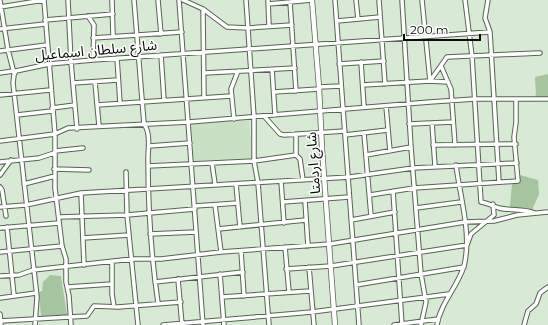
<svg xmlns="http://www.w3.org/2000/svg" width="548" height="325" viewBox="0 0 548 325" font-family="Montserrat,'Noto Sans Arabic',sans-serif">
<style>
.built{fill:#cae0c5}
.green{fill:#a6c49f}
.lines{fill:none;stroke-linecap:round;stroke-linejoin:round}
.minor-casing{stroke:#566553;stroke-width:5.5}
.major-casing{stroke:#566553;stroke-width:6}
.minor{stroke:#fff;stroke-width:3.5}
.major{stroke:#fff;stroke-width:4.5}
.labels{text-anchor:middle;stroke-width:3;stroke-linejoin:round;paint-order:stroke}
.street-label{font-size:14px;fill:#080d07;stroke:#fff}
</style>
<rect width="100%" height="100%" fill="#d8e9d5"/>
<path class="built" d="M249,120L252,158L194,161L191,124Z"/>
<path class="green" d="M548,74V97L533,98L536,95L535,77Z
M520,175L538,180L539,194L532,210L510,207L512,184L519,180Z
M50,275L61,276L67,315L41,316L39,292L42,291L43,282Z"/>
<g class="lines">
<g class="minor-casing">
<path id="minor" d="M44,0L55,134V188L62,246L66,259V282L69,296L71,325
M68,0L71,62L77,129
M112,0L113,36
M134,0L144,124C151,134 148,148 148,159C148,208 151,255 158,303
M158,0L161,34
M179,0L203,325
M183,0L203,9L227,27L248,28L292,25
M246,0L254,117V161L258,183L269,325
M268,0L269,26
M335,0L359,325
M356,0L358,19
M379,0L385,84
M402,0L411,147L421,274L426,302L421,325
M422,0L430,81L448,82
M465,0L472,56L481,202C487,203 493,206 499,208C511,211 523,208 535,213
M488,0L485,18L490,32L499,182
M0,1L8,50L14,73
M290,2L296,91
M268,4L312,0
M0,7L44,0
M203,9L204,97
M88,16L94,25L93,60
M45,20L113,14
M337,21L380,17
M0,29L45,24
M93,38L182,32
M0,51L47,45
M161,55L164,100
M117,58L120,103
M361,62L364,107
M339,64L384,61
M441,66L451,89L455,145
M272,69L275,115
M0,73L13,71
M205,73L295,68
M95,82L99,126
M73,83L118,80
M363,85L430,81L447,57L540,53
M319,87L341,86
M274,92L319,89
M0,95L50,90
M97,105L231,96
M386,106L390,151
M52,108L75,105
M17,115L52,111
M264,116L280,134L284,135L345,131
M234,119L231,89L238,71
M432,123L435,166
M409,124L453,122
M364,133L371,216
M296,134V155L300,159L303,180
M345,135L388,130
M0,141L55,134L68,128L189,122L430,102L475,99H548
M433,145L516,144
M149,146L190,143
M55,151L83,148
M366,155L411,147
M0,162L39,158L54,153
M212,163L215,184
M148,166L254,161L296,155
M54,169L89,170
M126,172L127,215L138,325
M0,175L11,160
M281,181L284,223
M24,184L55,176
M236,184L240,227
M0,187L2,190L6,216
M393,191L402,325
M81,193L84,265
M370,195L414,188L518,181L514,137L516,122V99
M305,201L308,246
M283,202L349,197
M215,205L221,252
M195,206L238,203
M0,207L26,205L81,193L350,177L413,168L517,163
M416,208L461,202
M59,217L127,215L195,209
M351,220L395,212
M7,227L14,296
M0,228L59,223
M218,229L306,220
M150,234L196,232
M83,238L129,235
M285,247L289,292
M241,251L244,296
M0,252L62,246
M112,262V294L114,307
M309,267L314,325
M286,269L331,266L467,245L471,234L494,215L493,204
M220,274L224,325
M0,276L19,275L33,270L132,259H161L221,252L330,244L465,222L494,221L517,215L548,212
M178,279L182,325
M155,282L243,272
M356,285L464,267
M68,287L112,284
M222,297L310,291
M0,298L36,293
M0,314L1,325
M0,321L87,316L94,306L118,307L181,302
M35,325L37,297L13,83L14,75L16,71L49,64L93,60L490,32
M163,325L312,312L449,294
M394,325L438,319
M437,325C440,304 458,286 464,266C472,234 460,197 456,165
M524,325L528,311L536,304L540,293L548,287"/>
</g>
<g class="major-casing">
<path id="major" d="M312,0L319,87L322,149L335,325"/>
</g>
<use href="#minor" class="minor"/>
<use href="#major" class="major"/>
</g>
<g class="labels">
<g class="street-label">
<text transform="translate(96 50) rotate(-5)" y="5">شارع سلطان اسماعيل</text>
<text transform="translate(313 163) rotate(-94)" y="5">شارع اردمتا</text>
</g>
</g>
<path d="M404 34v6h76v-6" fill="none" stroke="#080d07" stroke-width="2"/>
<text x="410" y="34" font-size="12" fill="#080d07" stroke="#ffffff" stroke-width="3" paint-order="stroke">200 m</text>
</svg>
